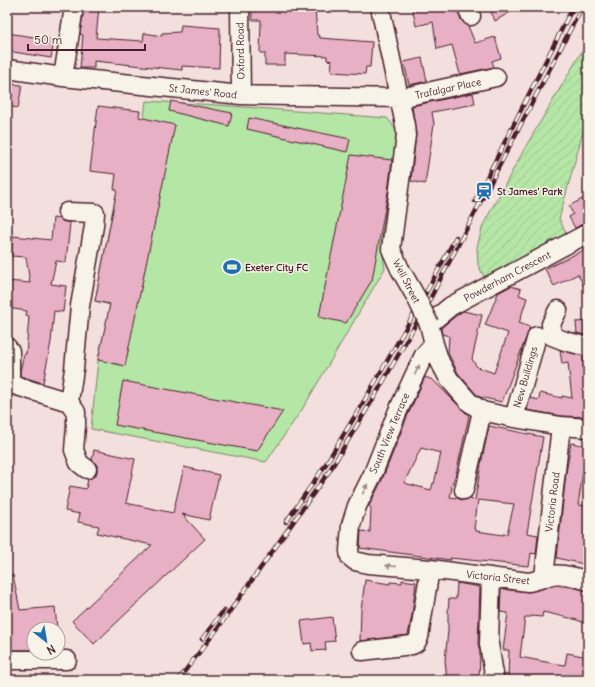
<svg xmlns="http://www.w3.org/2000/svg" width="595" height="687" viewBox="0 0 595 687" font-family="Delius,sans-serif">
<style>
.garden{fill:url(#garden-furrows);stroke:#7f8268}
.pitch{fill:#b4e6a6;stroke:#7f8268}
.building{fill:#e8b0c5;stroke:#4a1f2b;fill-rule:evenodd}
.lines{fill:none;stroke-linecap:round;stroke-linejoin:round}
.minor-casing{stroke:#4a1f2b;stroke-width:21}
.minor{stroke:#f7f3e8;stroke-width:18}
.rail-casing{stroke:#4a1f2b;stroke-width:4.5}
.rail{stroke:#f7f3e8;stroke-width:3;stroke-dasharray:9;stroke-linecap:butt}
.minor-bridge-casing{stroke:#4a1f2b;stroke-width:21;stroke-linecap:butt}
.minor-bridge{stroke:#f7f3e8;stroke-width:18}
.oneway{fill:#a0898a}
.labels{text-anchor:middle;stroke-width:3;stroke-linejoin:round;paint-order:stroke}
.street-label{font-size:10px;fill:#4a1f2b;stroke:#f7f3e8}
.poi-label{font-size:10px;font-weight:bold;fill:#4a1f2b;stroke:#f7f3e8;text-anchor:start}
</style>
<defs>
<pattern id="garden-furrows" width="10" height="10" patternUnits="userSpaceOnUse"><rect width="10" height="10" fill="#b4e6a6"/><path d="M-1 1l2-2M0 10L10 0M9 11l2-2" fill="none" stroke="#9cc58f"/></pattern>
</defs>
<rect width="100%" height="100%" fill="#f2dfde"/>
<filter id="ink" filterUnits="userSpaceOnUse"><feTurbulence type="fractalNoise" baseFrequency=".025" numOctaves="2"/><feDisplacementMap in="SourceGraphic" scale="8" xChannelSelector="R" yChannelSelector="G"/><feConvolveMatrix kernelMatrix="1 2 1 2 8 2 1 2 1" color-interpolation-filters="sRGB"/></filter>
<g filter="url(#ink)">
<path class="garden" d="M588,41V114L559,219L568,237L487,283L478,265L477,247L483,225L526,146Z"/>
<path class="pitch" d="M146,101L217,105L387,118L392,124L396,131L394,160L386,203L381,243L385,268L303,408L266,462L91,429L98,360L110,305L95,301L116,194L134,196Z"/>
<path class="building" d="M84,7H99L96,38L143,41L144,33L162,36V33L180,32L181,25L220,28L219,68L182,66V70L94,61V68H80L83,35L80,34Z
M252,7H315L317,35L320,36V38L372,42L370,67H366L365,74L331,72L332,61L327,60V56L285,54V65H265V53H260L261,20H252Z
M412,7H457V11L461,20L465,24L468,26L475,43L495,37L501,58L492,61L494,67L460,74L452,45L437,49L433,22L416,26Z
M489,7H519L495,21Z
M7,33L54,40L51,58L7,51Z
M422,58L427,81L409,85L404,62Z
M7,84L22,85L18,108L7,106Z
M473,93L475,104L432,112L434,124L425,184L411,181L416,134L412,106Z
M171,101L232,113L229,126L169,111Z
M98,106L140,111L139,117L175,125L125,366L98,360L110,304L95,301L117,190L114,189L116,174L90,171Z
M249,118L350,139L347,152L247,129Z
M351,155L392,160L388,192L372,280L346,323L319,317Z
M588,196V221L575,228L569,217L573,214L569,206Z
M53,218L60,219L62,221L70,223L66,262L56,261L51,284L66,286L63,312L54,311L51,342L43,383L20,376V371L24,354H26L29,316L26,315L27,311L7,308V281L30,283L26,257L11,256L13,236L51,240Z
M588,248V295L578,274L554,286L545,269Z
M511,286L521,289L519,295L527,298L519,323L530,327L502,402L480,397L476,394L458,373L448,353L449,336L442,334L441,329L442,327L457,315L463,311L482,315L472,359L477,367L494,373L508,333L485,325L498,293Z
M588,321V336L577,333L576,322Z
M560,350L588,357L583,358L587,397H588V417L562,416L527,410L530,398L539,400L540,393L562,398V396L572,398L568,363L562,364Z
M425,377L433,380L469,416L456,474L451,487H452L450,497L457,498L462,500L469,499L475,500L481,464L489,426L543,437L527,533L538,535L536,554L531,553L529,566L450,558L451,560L360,548L361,531L370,532L371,508L369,506L382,480L407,417ZM421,448L441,453L434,484L433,483L431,490L404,483ZM478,500L514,504L507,534H503V535L476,531V529H474Z
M123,381L283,411L257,451L115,425Z
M571,443L587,446L578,505L588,506V565L557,558L566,473Z
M94,450L135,459L126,503L173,513L184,467L219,475L209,520L182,514L205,539L94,644L72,621L152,545L97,533L99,526L78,522L80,514L65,511L70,486L86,489L88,479L91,478L96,475L97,471V465L92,460Z
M13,575L20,610L55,607L57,629H34V650H7V576Z
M365,580L390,584V582L402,583V580L416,582L412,615L408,635L360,641L361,610Z
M457,583L480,587L478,644L480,652L479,680H447L445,660L448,631V612L449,599H456Z
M555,585L571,587L588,591V624L574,619L543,612L542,617L531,616V617H525L520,657L551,663L565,665L567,653L588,657V680H508L509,650H503L508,613L500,612L501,589L529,592Z
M332,617L335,641L325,642L326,650L312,651L311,643L304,644L301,621Z"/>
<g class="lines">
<g class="minor-casing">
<path id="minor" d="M240,7L241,95
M380,7L405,125L406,135L391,249L400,269
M467,7L471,16
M7,69L63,77L241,95L400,98L496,77
M63,77L74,7
M67,212L95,213L94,226L80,306L74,369L69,402
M588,233L451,306L429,324L434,344L440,362L449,379L469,402L482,411L514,418L561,426L588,428
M558,310L551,324L552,336L565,341L588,347
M434,344L424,355L414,376L397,413L372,476L357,506L351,525L349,551L350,557L355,561L368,564L430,569L528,582C537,581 544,577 553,575C563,573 579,578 588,581
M7,347L10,351V383
M7,383L69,402L76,412V426L74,450L79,463L87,469
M514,418L537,336
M464,490L482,411
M491,577L489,644L495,680
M544,577L561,426
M362,651L412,645L416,643L419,637L430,569
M7,660H67"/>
</g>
<use href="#minor" class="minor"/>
<g class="rail-casing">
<path id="rail" d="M475,201L573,7
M286,522L324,467L366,398L428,289L456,237
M202,639L224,610
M178,680L218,628L330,470L379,389L431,297L582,7"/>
</g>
<use href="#rail" class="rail"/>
<g class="minor-bridge-casing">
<path id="minor-bridge" d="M400,269L416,297L429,324"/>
</g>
<use href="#minor-bridge" class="minor-bridge"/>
</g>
<defs><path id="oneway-solid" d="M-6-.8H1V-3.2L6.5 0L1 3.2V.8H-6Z"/></defs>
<g class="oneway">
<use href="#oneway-solid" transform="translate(417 370) rotate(-64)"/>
<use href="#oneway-solid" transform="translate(365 489) rotate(-64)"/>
<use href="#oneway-solid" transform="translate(391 566) rotate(-175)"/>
</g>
</g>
<defs>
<g id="station-bare" transform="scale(1.38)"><path d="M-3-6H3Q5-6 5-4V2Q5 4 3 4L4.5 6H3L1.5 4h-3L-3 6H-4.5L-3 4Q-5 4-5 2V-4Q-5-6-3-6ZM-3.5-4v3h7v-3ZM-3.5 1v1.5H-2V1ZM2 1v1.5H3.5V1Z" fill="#1f6fb2" stroke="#f7f3e8" stroke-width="2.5" paint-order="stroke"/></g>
<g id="stadium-bare" transform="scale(1.38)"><path d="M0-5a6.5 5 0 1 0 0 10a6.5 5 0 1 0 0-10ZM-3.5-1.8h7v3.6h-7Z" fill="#1f6fb2" stroke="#f7f3e8" stroke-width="2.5" paint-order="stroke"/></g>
</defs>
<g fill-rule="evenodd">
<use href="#station-bare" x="484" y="191"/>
<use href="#stadium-bare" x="232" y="267"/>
</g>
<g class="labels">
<g class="street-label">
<text transform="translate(240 51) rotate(-91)" y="4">Oxford Road</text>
<text transform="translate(448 88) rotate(-12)" y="4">Trafalgar Place</text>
<text transform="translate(203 91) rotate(6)" y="4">St James' Road</text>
<text transform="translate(507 276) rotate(-28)" y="4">Powderham Crescent</text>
<text transform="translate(407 281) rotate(63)" y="4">Well Street</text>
<text transform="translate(525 377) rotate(-74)" y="4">New Buildings</text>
<text transform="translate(389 433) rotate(-67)" y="4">South View Terrace</text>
<text transform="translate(552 502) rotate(-83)" y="4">Victoria Road</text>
<text transform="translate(498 577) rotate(6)" y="4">Victoria Street</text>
</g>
<g class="poi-label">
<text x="497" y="195">St James' Park</text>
<text x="245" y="271">Exeter City FC</text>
</g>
</g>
<rect width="595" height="687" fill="none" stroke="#f7f3e8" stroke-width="24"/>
<rect x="12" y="12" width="571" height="663" fill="none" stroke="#4a1f2b" stroke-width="1.5" filter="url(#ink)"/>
<g transform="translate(46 641) rotate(149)"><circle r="19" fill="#f7f3e8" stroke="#b29e9c"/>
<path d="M0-3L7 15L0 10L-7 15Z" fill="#1f6fb2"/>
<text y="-6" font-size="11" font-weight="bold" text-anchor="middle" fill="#4a1f2b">N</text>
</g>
<path d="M28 44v6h117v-6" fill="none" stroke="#4a1f2b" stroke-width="2"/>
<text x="34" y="44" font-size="12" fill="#4a1f2b" stroke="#f7f3e8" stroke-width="3" paint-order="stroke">50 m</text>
</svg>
